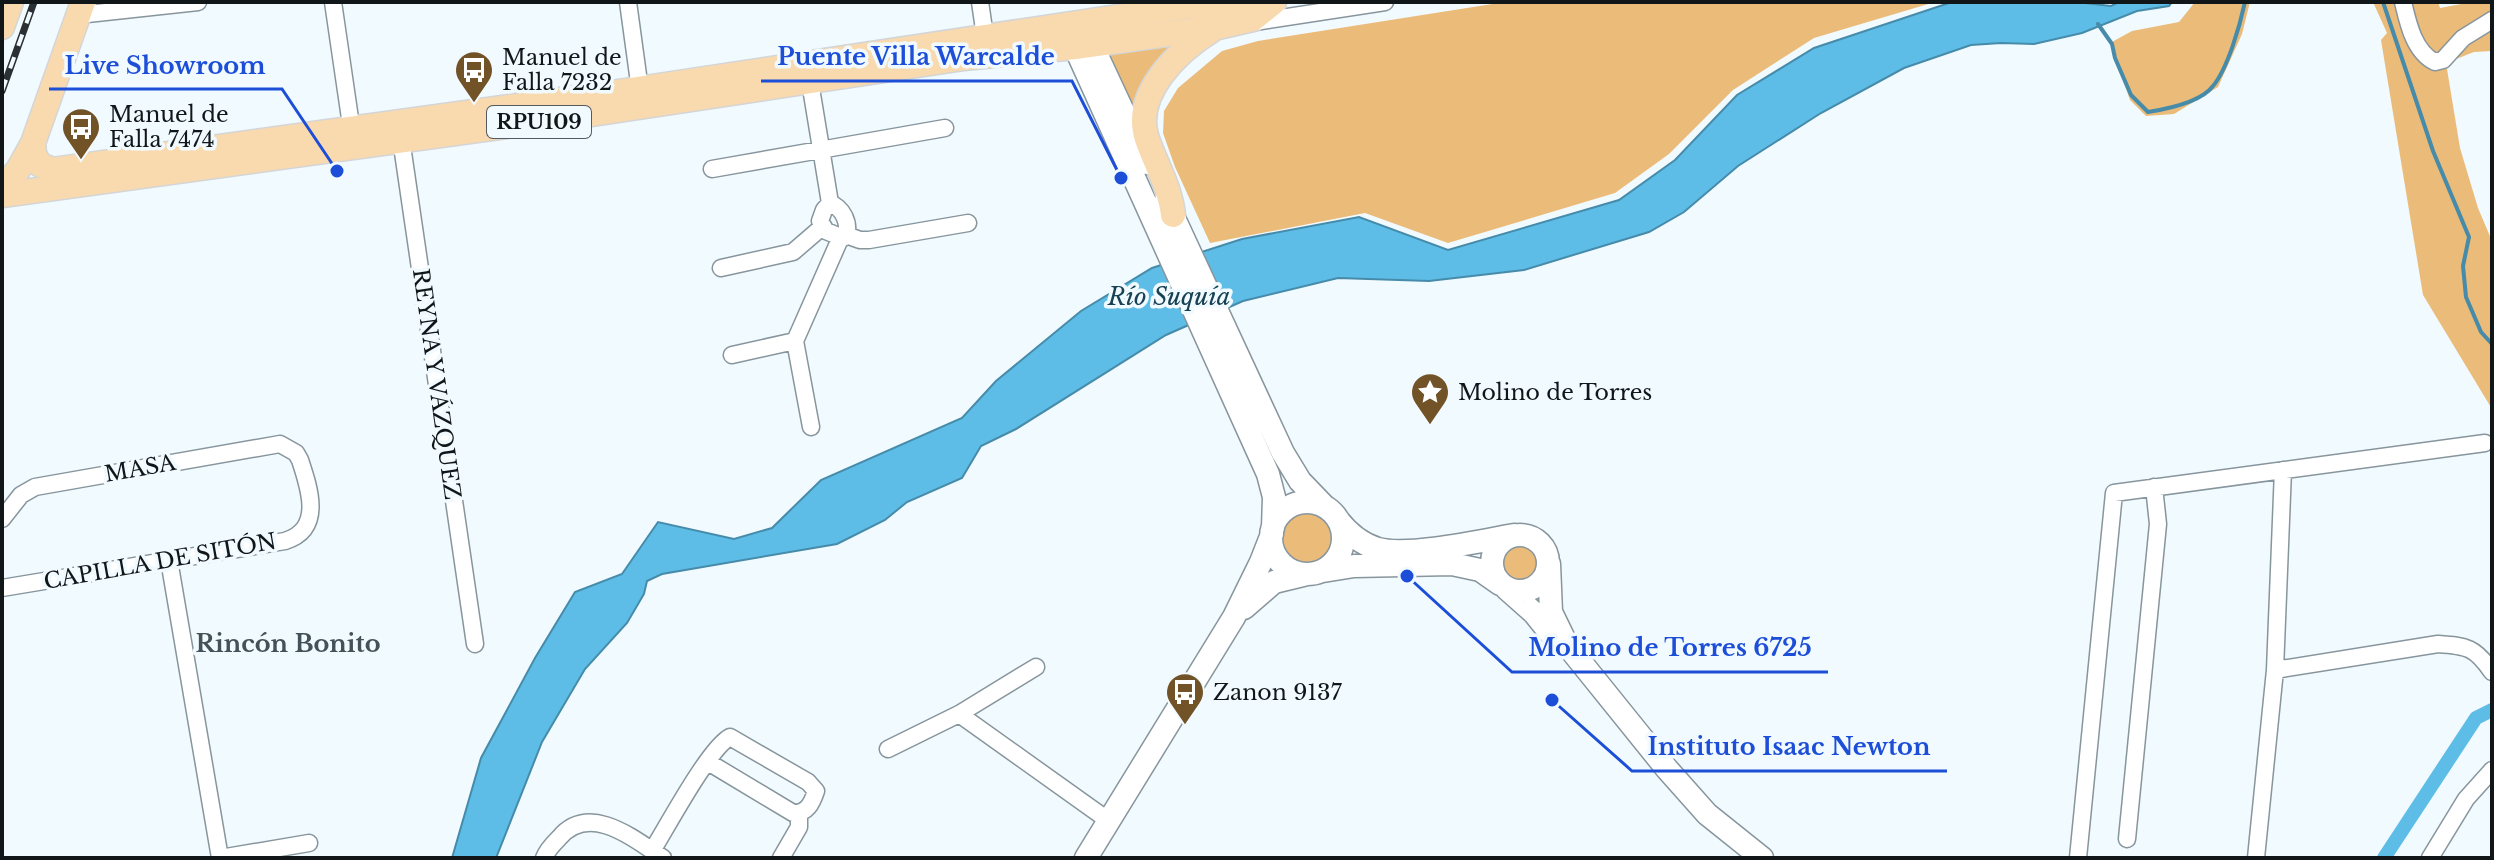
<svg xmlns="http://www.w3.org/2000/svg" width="2494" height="860" viewBox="0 0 2494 860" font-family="'Libre Baskerville',serif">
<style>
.green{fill:#ebbb79}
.water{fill:#5dbde7;stroke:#468ba9;stroke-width:2}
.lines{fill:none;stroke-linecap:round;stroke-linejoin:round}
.stream{stroke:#468ba9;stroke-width:4}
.canal{stroke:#5dbde7;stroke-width:14}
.minor-casing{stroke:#87959d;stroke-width:19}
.secondary-casing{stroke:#87959d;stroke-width:25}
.primary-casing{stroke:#d4d5d6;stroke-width:27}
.minor{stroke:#fff;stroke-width:16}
.secondary{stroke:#fff;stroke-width:22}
.primary{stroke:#f9daaf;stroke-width:24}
.rail-casing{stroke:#2a3033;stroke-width:7}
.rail{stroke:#f1faff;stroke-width:4;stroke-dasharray:12;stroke-linecap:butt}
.labels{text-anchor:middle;stroke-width:7;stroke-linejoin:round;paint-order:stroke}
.shield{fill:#f1faff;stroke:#545a5e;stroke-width:2}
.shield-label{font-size:20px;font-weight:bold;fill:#111619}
.poi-label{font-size:22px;fill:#111619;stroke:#f1faff;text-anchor:start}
.street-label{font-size:22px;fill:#111619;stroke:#f1faff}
.water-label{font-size:24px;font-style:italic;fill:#184254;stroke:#f1faff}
.neighbourhood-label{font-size:24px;font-weight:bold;fill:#445158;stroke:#f1faff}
.leader{fill:none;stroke:#1d4ed8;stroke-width:3}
.callout-dot{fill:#1d4ed8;stroke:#f1faff;stroke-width:3}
.callout-label{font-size:24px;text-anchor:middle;font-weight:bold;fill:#1d4ed8;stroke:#f1faff;stroke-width:7;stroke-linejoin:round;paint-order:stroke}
</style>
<rect width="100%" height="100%" fill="#f1faff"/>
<path class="green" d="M1505,2H1935L1814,38L1733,90L1669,154L1615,193L1448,243L1365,213L1210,243L1175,167L1163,133L1164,111L1178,88L1222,51L1258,41Z
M2195,2H2250L2242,34L2218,87L2174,114L2146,116L2130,100L2110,43L2132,31L2179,22Z
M2373,2H2438L2440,8L2472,2H2492V51L2474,52L2446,63L2460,148L2478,208L2492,241V409L2423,295L2381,40L2387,33Z
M1189,38L1134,112L1102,52Z
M1282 538a26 26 0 1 1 52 0a26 26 0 1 1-52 0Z
M1502 563a18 18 0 1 1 36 0a18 18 0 1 1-36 0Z"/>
<path class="water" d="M1952,2H2076L2111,6L2119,2H2172L2169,6L2137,11L2082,33L2034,44L2001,43L1971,45L1904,68L1821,113L1738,166L1684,212L1649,232L1524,270L1429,281L1338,278L1243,301L1166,335L1016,429L981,446L962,478L907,502L885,520L837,544L662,574L647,581L644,594L627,623L585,669L542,742L496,858H452L481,758L535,658L575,592L622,574L658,522L734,539L772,528L821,480L962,418L996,381L1081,311L1152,268L1242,239L1359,217L1448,250L1619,200L1675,160L1737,95L1814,48Z"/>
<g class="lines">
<path class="stream" d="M2383,2L2433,151L2469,237L2463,266L2466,297L2481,332L2492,344
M2098,24L2112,44L2115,58L2131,95L2148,112C2167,109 2201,102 2213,86C2228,68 2240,25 2245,2"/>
<path class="canal" d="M2384,858L2476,718L2492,710"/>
<g class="minor-casing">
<path id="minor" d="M333,2L353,139
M628,2L641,97
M980,2L985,36
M2403,2C2408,23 2414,52 2435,62L2443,60L2463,38L2492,20
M78,15L198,2
M1248,23L1385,2
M810,82L830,203L824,210L820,221L826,231L843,238L846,236C850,223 843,208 830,203
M400,132L475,644
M712,169C790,156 867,141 945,128
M846,235L860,240H869L968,223
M721,268L793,252L822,227
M732,355L795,341
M811,427L795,341L840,239
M2,519L21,495L35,487L280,444L296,453L300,460C310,490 323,529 285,541L2,588
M169,560L220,858L309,843
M2275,670L2438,644C2467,646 2475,647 2492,672
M959,714L1109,821
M888,749L959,714L1036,667
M2127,839L2158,524L2154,487
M652,851C667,827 709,748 730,737L808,782L816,791C812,803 807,814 793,813L708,762
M544,858C547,850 553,844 559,838C589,802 633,838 663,858
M781,858L799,827V813
M2078,858L2114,493L2485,443
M2256,858L2275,670L2283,470
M2430,858L2466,799L2492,770"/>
</g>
<g class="secondary-casing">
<path id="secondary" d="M1092,45L1147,163
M1075,47L1268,474L1274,497L1273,528
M1166,201L1283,453L1300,481L1325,507
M1271 538a36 36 0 1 1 72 0a36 36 0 1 1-72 0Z
M1338,520C1349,534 1361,544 1378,549C1408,557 1481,541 1514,535
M1492 563a28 28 0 1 1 56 0a28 28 0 1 1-56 0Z
M1549,564L1551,612L1567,645L1667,769L1707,814L1762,858
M1323,571L1354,566L1452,564L1480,570L1500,584
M1507,589L1534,613L1554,638
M1244,608L1274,582L1307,574
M1086,858L1234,617L1261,562L1272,534"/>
</g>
<g class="primary-casing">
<path id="primary" d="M1203,15L1228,10L1242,2
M2,27L11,2
M33,143L34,154L39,164L52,170L625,91L1218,2
M2,189L18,170L33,143L83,2
M2,195L544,121L964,58L1075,47L1218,27L1253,19L1274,2
M1173,215C1170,187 1156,165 1147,139C1132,94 1178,51 1212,30"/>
</g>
<use href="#minor" class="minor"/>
<use href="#secondary" class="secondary"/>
<use href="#primary" class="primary"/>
<g class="rail-casing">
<path id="rail" d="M2,91L34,2"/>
</g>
<use href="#rail" class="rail"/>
</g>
<defs>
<g id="bus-pin" transform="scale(2)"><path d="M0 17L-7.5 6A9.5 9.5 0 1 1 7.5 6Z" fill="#715327" stroke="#f1faff"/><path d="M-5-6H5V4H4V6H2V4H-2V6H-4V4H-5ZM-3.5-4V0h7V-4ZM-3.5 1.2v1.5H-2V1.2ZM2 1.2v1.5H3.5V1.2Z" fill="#fff"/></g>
<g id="sight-pin" transform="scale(2)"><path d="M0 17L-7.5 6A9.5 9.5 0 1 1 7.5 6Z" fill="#715327" stroke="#f1faff"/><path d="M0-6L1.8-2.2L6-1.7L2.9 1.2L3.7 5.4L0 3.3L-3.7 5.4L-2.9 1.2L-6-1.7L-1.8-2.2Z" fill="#fff"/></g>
</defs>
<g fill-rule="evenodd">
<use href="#bus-pin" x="474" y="70"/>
<use href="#bus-pin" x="81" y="127"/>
<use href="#sight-pin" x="1430" y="392"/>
<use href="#bus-pin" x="1185" y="692"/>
</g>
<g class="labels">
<rect class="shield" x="487" y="106" width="104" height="32" rx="6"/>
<g class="shield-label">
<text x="539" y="129">RPU109</text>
</g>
<g class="poi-label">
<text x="502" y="65">Manuel de<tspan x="502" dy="25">Falla 7232</tspan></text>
<text x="109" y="122">Manuel de<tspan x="109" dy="25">Falla 7474</tspan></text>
<text x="1458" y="400">Molino de Torres</text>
<text x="1213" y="700">Zanon 9137</text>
</g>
<g class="street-label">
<text transform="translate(437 384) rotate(82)" y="8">REYNA Y VÁZQUEZ</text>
<text transform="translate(140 468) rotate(-10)" y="8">MASA</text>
<text transform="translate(160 561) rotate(-10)" y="8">CAPILLA DE SITÓN</text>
</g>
<g class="water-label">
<text x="1169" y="305">Río Suquía</text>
</g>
<g class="neighbourhood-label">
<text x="288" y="652">Rincón Bonito</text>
</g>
</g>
<path class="leader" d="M1121 178L1072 81H761M337 171L282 89H49M1407 576L1512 672H1828M1552 700L1632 771H1947"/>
<g class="callout-dot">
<circle cx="1121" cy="178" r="8"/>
<circle cx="337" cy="171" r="8"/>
<circle cx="1407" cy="576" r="8"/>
<circle cx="1552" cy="700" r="8"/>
</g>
<g class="callout-label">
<text x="916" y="65">Puente Villa Warcalde</text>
<text x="165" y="74">Live Showroom</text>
<text x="1670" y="656">Molino de Torres 6725</text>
<text x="1789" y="755">Instituto Isaac Newton</text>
</g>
<rect width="2494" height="860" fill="none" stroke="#111619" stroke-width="8"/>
</svg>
